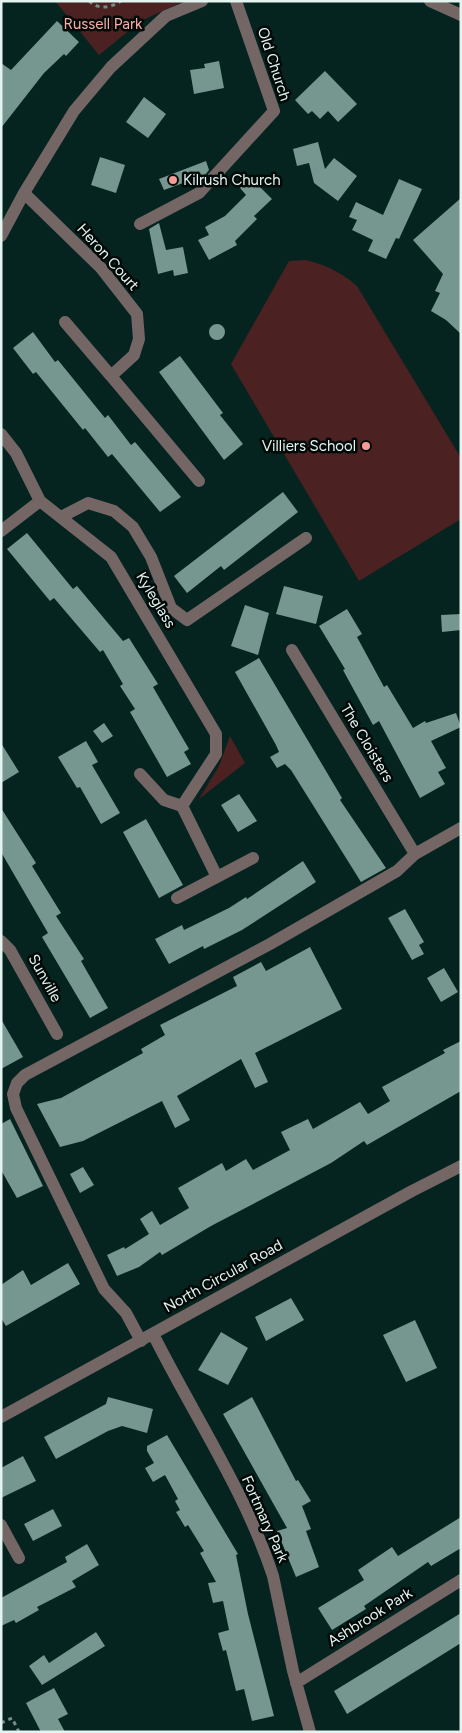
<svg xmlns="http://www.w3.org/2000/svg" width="462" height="1733" viewBox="0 0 462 1733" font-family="Figtree,sans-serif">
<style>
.green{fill:#4b2221}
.building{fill:#769690}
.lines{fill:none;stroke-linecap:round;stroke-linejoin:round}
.path{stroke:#768d89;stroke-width:3;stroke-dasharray:4 4;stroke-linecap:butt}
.minor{stroke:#736665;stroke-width:12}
.poi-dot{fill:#f59b97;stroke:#020a08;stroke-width:2}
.labels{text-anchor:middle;stroke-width:5;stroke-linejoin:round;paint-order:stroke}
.park-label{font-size:15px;fill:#fdaca7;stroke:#020a08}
.street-label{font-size:15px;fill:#e3f4f1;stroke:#020a08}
.poi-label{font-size:15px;fill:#e3f4f1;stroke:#020a08;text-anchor:start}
</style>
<rect width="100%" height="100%" fill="#05231f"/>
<path class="green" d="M55,1H184L141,21L99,55Z
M306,260C326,265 341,272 357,286L461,458V519L359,581L231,364L289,261Z
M230,736L245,763L199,799L219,766Z"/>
<path class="building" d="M57,21L79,42L66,56L64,54L44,73L1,128V63L11,70Z
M219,61L224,88L194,94L190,70L205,68L204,64Z
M325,71L357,104L338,122L328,111L320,119L312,111L308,114L295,100Z
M144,97L166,114L148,138L126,122Z
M318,142L325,169L334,158L357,176L338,201L314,183L309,163L297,166L293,149Z
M100,157L125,165L116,193L91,185Z
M206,161L209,170L205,175L164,190L159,179Z
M251,178L272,199L254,216L257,219L235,241L237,245L209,260L198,240L209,235L205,227L225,216L246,195L240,188Z
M399,179L422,189L399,239L396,238L386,259L368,251L373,240L352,230L357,220L349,217L356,202L383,215Z
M461,198V334L446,320L431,311L440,293L435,291L443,274L413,240Z
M159,223L166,250L183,247L188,273L174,276L173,270L158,274L149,229Z
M209 332a8 8 0 1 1 16 0a8 8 0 1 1-16 0Z
M33,332L55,362L58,360L105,418L108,415L131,445L135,442L181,497L160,512L112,454L108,457L85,428L83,430L36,372L33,374L13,348Z
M180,356L223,413L220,415L243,444L224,460L159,372Z
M283,492L298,512L224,570L221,566L187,593L174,576Z
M27,533L73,589L77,586L123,641L129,638L158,684L153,687L189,749L184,752L191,764L167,777L130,712L135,709L120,686L123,684L103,650L100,652L54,598L50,601L7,549Z
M284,586L323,596L316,624L276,614Z
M245,605L269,613L258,655L231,646Z
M347,609L362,634L357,637L384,687L387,685L413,728L425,721L426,723L456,713L461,727L431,741L446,768L438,772L445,784L420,798L379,721L373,725L343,670L345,669L319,626Z
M461,614V630L442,632L441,615Z
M259,658L342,798L340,800L386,868L361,882L291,770L285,764L277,768L270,757L279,752L276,745L235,672Z
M104,723L113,736L102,743L93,731Z
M86,741L98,762L92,765L120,813L101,824L80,787L77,788L58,757Z
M1,743L19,772L1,783Z
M239,794L257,821L238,832L221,805Z
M1,808L36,863L32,866L61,913L56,916L84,959L81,961L108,1008L90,1018L42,937L48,933L1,852Z
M146,819L183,885L159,898L123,832Z
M303,861L316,882L242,930L204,949L203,946L169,964L155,939L182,925L184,930L229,908L246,897L247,899Z
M405,909L424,942L419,945L424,954L412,960L388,918Z
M310,947L342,1009L255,1053L268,1082L255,1088L241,1059L177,1096L190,1120L175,1128L162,1101L83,1141L60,1147L37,1104L61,1098L143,1053L141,1049L165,1035L160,1025L237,986L233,977L261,962L266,971Z
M444,968L458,992L441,1002L427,978Z
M1,1019L23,1057L1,1069Z
M461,1041V1091L367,1145L364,1141L331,1163L211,1226L162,1255L160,1252L139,1267L117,1276L107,1255L124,1247L125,1249L149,1234L140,1219L152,1211L160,1225L189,1208L178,1188L222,1163L226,1171L246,1159L253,1170L290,1150L281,1132L308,1119L313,1129L360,1102L368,1114L390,1101L382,1087L445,1053L443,1050Z
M10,1119L43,1186L17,1198L1,1170V1124Z
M83,1167L94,1185L80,1193L70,1174Z
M68,1263L80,1284L6,1326L1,1318V1285L23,1270L31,1285Z
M291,1298L304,1320L266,1341L255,1317Z
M415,1320L437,1368L406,1382L383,1335Z
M221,1332L248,1348L228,1385L198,1370Z
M108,1397L153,1409L147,1433L122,1426L108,1431L56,1459L44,1437L106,1404Z
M252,1397L296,1481L298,1480L311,1501L302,1506L311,1529L306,1531L319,1567L296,1577L277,1531L287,1528L223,1414Z
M167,1435L238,1554L236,1555L248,1614L274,1716L252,1721L244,1689L236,1691L226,1650L223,1651L218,1633L229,1630L223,1601L213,1603L208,1583L216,1582L200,1553L204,1551L188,1525L185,1527L176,1512L180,1510L175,1501L178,1499L165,1475L153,1482L145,1468L154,1463L147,1451V1446Z
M23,1456L36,1481L1,1498V1468Z
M53,1509L62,1526L33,1541L24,1524Z
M461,1517V1548L431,1566L428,1562L364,1606L366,1609L332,1630L318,1608L364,1580L358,1570L392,1547L398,1556Z
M87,1544L99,1565L72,1581L76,1587L37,1607L39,1610L16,1623L14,1620L1,1626V1598L67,1562L65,1557Z
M461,1613V1643L347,1714L334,1691Z
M96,1632L105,1646L42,1685L29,1666L44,1655L49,1663Z
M54,1688L68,1714L58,1719L65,1732H41L26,1703Z"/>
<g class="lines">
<path class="path" d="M89,1C99,10 110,8 121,1
M1,1723L12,1718L19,1732"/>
<path class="minor" d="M430,1L461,15
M24,193L101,268L137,314L139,339L134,355L111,376L199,481
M140,224L199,193L274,111L236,1
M1,236L24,193L74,111L111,67L166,16L202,1
M65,322L111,376
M1,434L16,453L40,501L111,557L216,734V754L182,806L217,877L253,858
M61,517L88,503L114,511L133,527L151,557L171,608L187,620L306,538
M1,531L40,501
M292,650L415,854
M140,774L164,800L182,806
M177,898L217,877
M1,941L10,950L57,1034
M153,1334C193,1414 245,1491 273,1576L293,1671L310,1732
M141,1341L126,1313L104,1289L16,1108L13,1094L17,1083L25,1075L270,944L397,871L415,854L461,828
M1,1417L412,1191L461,1166
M1,1525L19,1558
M296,1683L461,1580"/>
</g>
<g class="poi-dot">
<circle cx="173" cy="180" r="5"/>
<circle cx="366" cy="446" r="5"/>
</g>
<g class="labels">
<g class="park-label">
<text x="103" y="29">Russell Park</text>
</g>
<g class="street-label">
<text transform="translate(274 64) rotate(72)" y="5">Old Church</text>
<text transform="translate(108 257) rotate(48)" y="5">Heron Court</text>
<text transform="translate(156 600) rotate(59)" y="5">Kyleglass</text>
<text transform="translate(367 743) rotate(59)" y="5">The Cloisters</text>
<text transform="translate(45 978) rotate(61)" y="5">Sunville</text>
<text transform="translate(223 1276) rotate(-29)" y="5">North Circular Road</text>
<text transform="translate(265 1519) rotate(66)" y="5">Fortmary Park</text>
<text transform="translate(370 1617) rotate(-32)" y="5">Ashbrook Park</text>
</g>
<g class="poi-label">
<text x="183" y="185">Kilrush Church</text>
<text x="356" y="451" text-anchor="end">Villiers School</text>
</g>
</g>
<rect width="462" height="1733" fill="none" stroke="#e3f4f1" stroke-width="5"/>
</svg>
